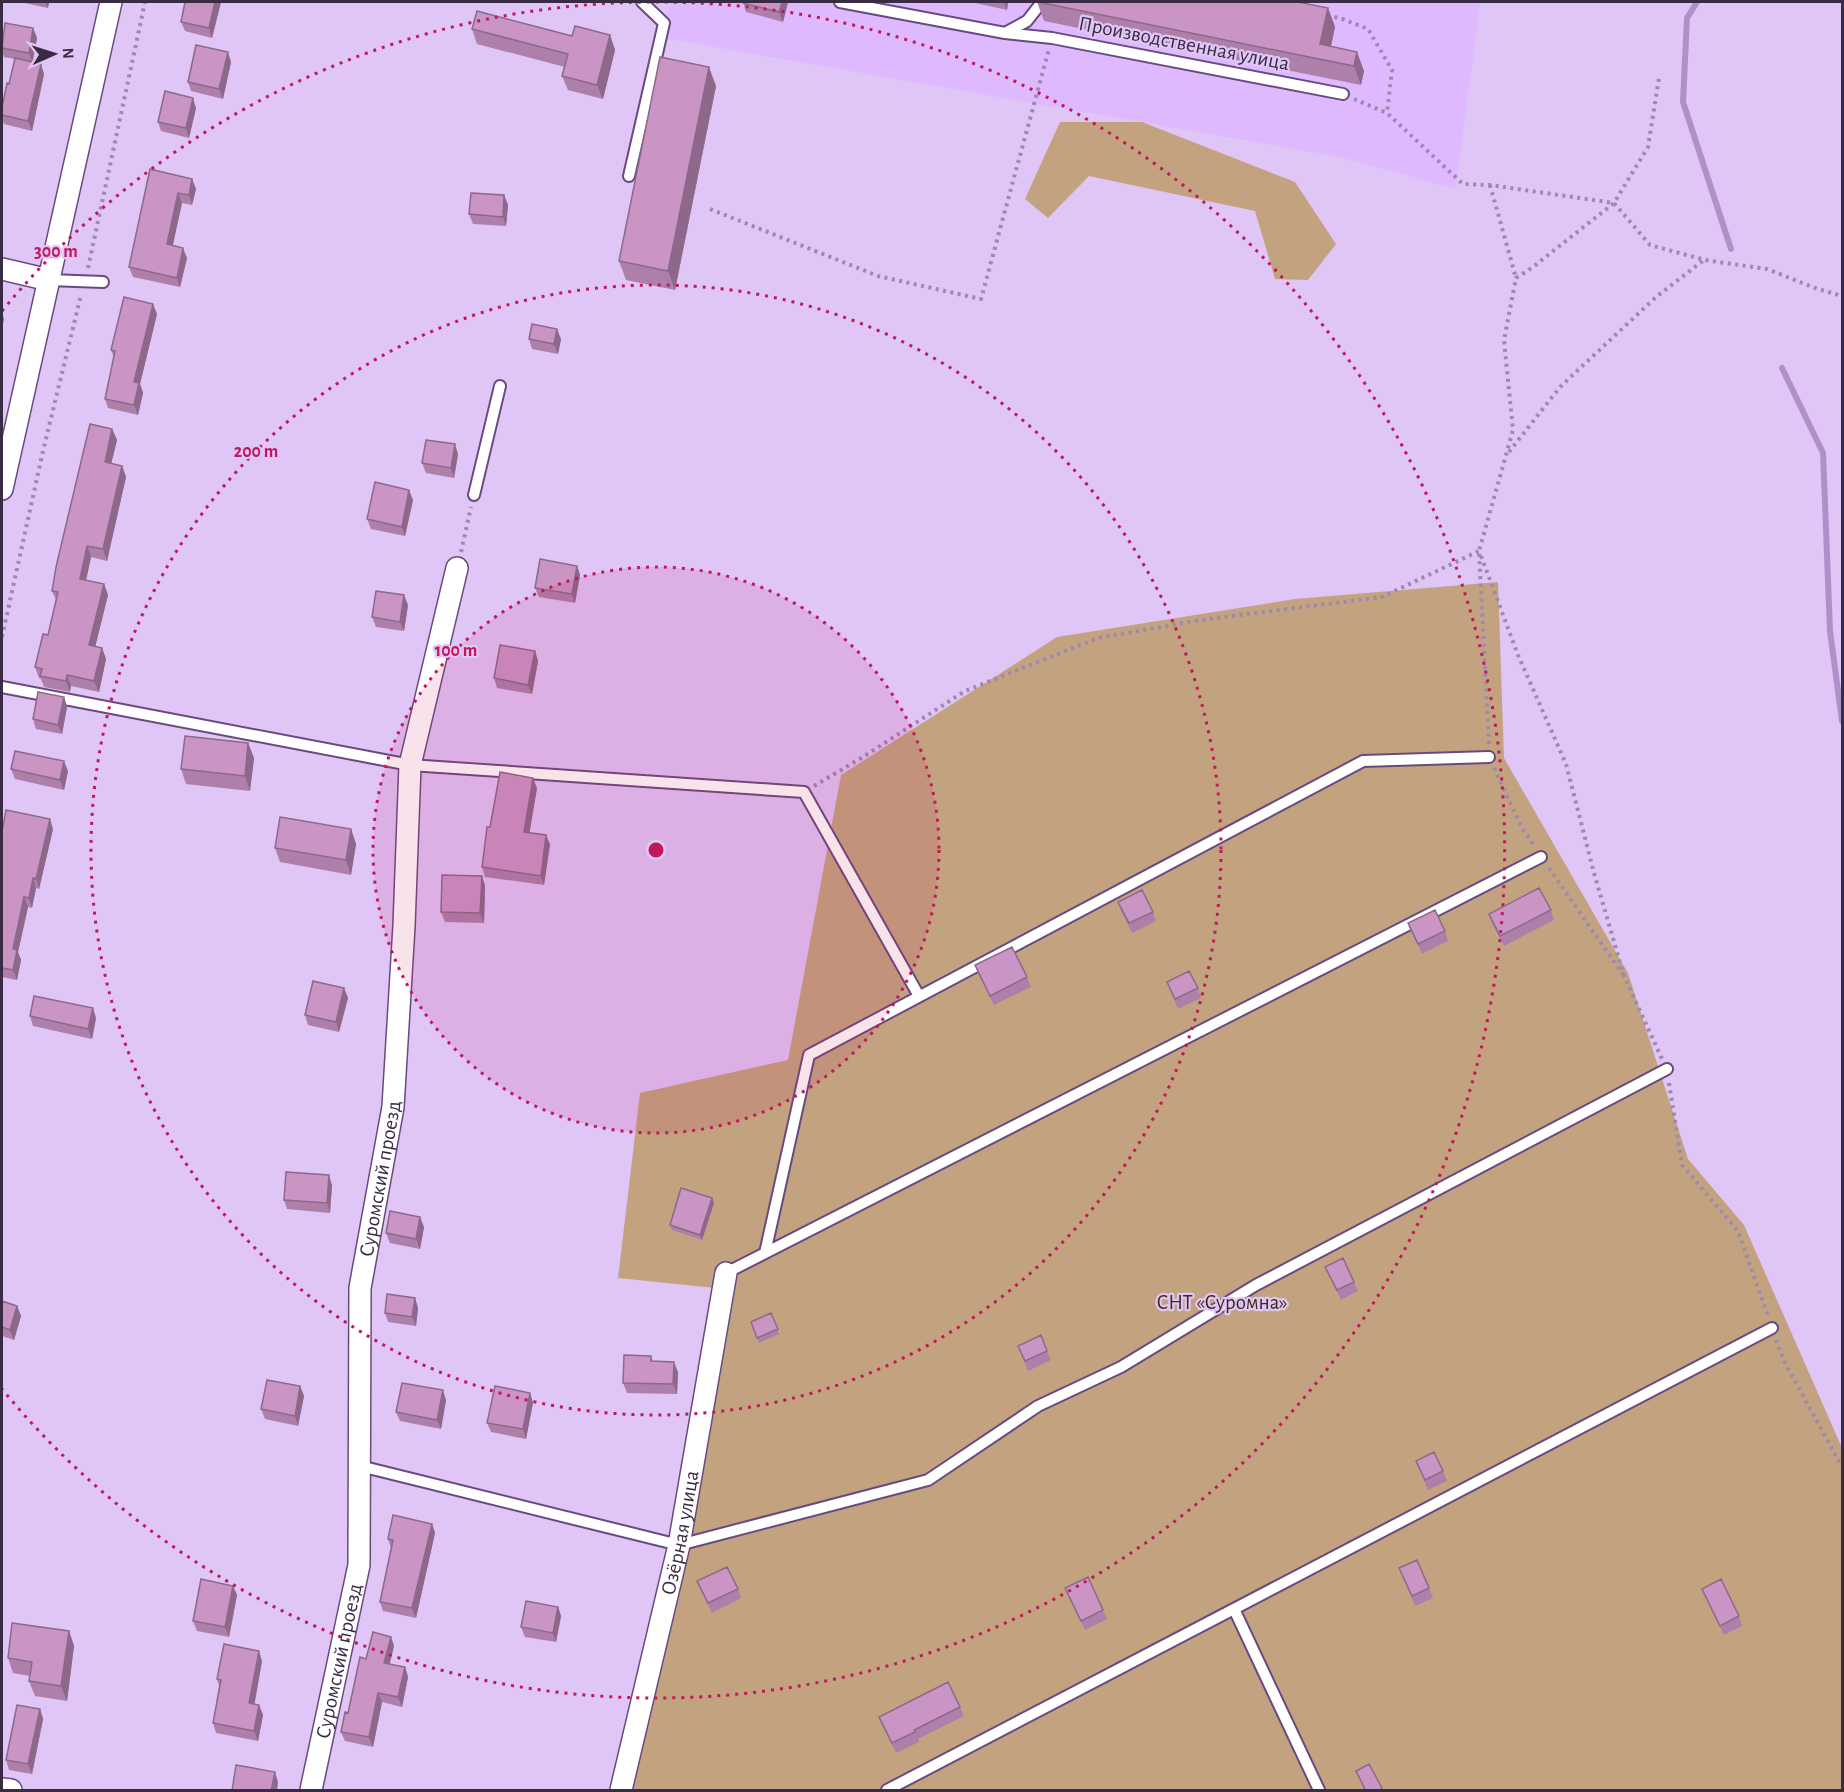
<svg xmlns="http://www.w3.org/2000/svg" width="1844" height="1792" viewBox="0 0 1844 1792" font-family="'Alegreya Sans',sans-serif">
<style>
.built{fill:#dfb9fd}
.green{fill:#c3a37f}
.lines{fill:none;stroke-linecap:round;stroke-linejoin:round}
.stream{stroke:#b090c9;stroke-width:6}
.service-casing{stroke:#694a80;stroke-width:14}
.minor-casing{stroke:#694a80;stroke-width:24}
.path{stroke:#9e88b0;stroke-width:4;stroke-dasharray:3 4.5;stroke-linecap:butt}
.service{stroke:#fff;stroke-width:10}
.minor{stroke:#fff;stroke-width:21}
.wall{fill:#ae7fa9}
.shaded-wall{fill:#8d688a}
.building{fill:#ca94c5;stroke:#8d688a;stroke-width:1.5}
.ring{fill:none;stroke:#c2185b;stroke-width:3;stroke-dasharray:3 6}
.labels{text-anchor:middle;stroke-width:4.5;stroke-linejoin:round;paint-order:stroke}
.street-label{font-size:21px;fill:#392b44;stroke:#e0c5f7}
.park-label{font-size:21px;fill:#3f2b13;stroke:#e0c5f7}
.centre{fill:#c2185b;stroke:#e0c5f7;stroke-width:3}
.ring-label{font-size:18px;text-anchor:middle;font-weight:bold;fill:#c2185b;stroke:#e0c5f7;stroke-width:4.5;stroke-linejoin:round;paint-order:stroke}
</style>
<rect width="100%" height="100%" fill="#e0c5f7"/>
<path class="built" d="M670,2H1480L1456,189L1340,157L663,38Z"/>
<path class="green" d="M1060,122H1142L1295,182L1336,244L1308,280L1275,279L1255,211L1089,176L1048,218L1025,199Z
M1498,582L1504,758L1628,973L1688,1159L1744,1225L1842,1448V1790H632L691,1537L735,1290L618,1278L640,1093L788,1060L841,775L1057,637L1295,599Z"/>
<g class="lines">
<path class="stream" d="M1697,2L1687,18L1683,102L1731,249
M1782,368L1823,453L1830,631L1842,721"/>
<g class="service-casing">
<path id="service" d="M840,2L1005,33L1052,38L1343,94
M1005,33L1027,21L1042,2
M629,176L664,23L642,2
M49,280L103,282
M474,495L500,386
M2,687L410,765L804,792L919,996
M765,1253L809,1055L1363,761L1489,757
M726,1273L1541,857
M360,1466L679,1545L928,1480L1038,1406L1121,1367L1256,1285L1667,1069
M1234,1609L1319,1790
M887,1790L1772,1328"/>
</g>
<g class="minor-casing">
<g id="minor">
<path d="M2,269L49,280"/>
<path d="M2,489L111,2"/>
<path d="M2,1789L11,1790"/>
<path id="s1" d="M311,1790L359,1565L360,1288L393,1107L404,926L410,765L457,568"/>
<path id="s2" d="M621,1790L679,1545L726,1273"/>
</g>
</g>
<path class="path" d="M1327,16L1340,18L1368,29L1392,70L1387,113
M1354,99L1387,113L1463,184L1490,185L1614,203L1650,245L1705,260L1767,269L1815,288L1842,296
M1490,185L1516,278
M710,209L878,276L981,299L1049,49
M88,268L145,2
M1509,452L1560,387L1656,297L1704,260
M461,552L471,507
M1481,556L1518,655L1566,764L1594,873L1624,976L1662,1059
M2,637L43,451L81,295
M1489,744L1479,551L1513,430L1504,340L1516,278L1533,267L1614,203L1648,147L1659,78
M1494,768L1521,826L1535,847
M814,786L863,757L965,691L1098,638L1201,620L1382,597L1479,551
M1549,868L1624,976
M1669,1083L1682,1165L1738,1231L1768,1316
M1776,1340L1784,1361L1842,1467"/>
<use href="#service" class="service"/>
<use href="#minor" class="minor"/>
</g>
<path class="wall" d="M20,2H49L48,8Z
M221,2L212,38L185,31L181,22Z
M743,2H788L783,22L746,12Z
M971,2H1008L1007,10Z
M1037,2L1328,8L1335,27L1331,46L1364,71L1361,85L1044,21Z
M33,28L37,38L33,62L44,74L32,131L4,124L2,119V107L9,84L15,59L4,57L2,49V44Z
M472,29L572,36L610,35L615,50L603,99L568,90L562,76L565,67L477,44Z
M231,62L223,99L191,91L188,82Z
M716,86L675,290L626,280L619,261Z
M196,108L189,138L161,131L158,122Z
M150,169L192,179L196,189L192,205L182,203L172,246L187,258L180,287L133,277L129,267Z
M504,195L508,205L506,226L473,224L469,214Z
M157,314L140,384L143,393L138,415L108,408L105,399L114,357L111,350Z
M529,339H561L558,354L532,349Z
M112,429L117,440L111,463L122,466L126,477L107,561L91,557L86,580L104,584L108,595L95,646L102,648L106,659L99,692L71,686L70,692L44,687L41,679L39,678L35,667L48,635L56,600L52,591Z
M458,454L454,478L426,473L422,463Z
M413,500L405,536L371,529L367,519Z
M577,566L580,575L575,603L539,597L535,588Z
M408,605L404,631L376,627L372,617Z
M535,651L538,661L532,694L497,688L494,678Z
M64,697L67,707L62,734L36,729L33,719Z
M248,743L254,758L250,791L186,784L181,769Z
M11,769L68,771L64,790L15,779Z
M537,788L529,832L550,844L544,885L485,877L482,867L490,827Z
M53,829L39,889L36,888L32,908L28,907L18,952L21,960L17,980L2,977V831Z
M351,829L356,844L351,875L280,862L275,848Z
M482,876L485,886L484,923L445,922L441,912Z
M1118,902L1153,912L1156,921L1132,933L1121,911Z
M1551,910L1554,920L1504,946L1492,923L1489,914Z
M1408,923L1445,931L1448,941L1422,954L1412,933Z
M975,965L1027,977L1031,987L994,1005L979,975Z
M1167,982L1198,988L1201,998L1178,1009Z
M344,988L348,998L339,1032L308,1025L305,1015Z
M30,1016L96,1018L92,1039L33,1026Z
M332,1185L330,1213L287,1209L284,1200Z
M712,1198L714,1203L702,1240L672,1230L670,1225Z
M424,1227L420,1249L390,1243L386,1233Z
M1325,1267L1354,1282L1358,1291L1341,1300L1329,1276Z
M415,1298L418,1308L416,1326L388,1322L385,1313Z
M2,1301L17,1306L21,1316L14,1340L2,1336Z
M771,1313L779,1334L759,1343L751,1322Z
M1018,1346L1047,1351L1051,1360L1028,1371Z
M651,1356L653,1361L678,1372L677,1394L627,1393L623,1383Z
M300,1386L304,1396L298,1426L265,1419L261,1409Z
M530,1393L533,1403L526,1439L491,1432L487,1423Z
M446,1400L441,1429L400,1421L396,1412Z
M1416,1461L1443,1471L1447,1481L1428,1490Z
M432,1524L435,1533L416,1618L383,1611L380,1602L391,1548L388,1539Z
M1399,1568L1429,1588L1433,1598L1415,1606Z
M697,1581L738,1589L741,1598L712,1613L701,1591Z
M233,1586L237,1595L229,1637L197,1631L193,1621Z
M1065,1588L1103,1610L1107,1619L1085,1630L1069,1598Z
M1702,1589L1739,1616L1742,1626L1724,1635L1706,1598Z
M558,1607L561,1616L556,1642L525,1637L521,1627Z
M69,1631L74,1646L67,1701L35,1696L29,1681L30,1676L13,1673L8,1658Z
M391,1637L394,1646L390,1664L405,1667L408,1677L402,1707L382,1702L373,1747L345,1741L341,1732L366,1659Z
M262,1661L254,1704L259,1705L263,1715L258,1741L216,1733L213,1723L219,1686L217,1679Z
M960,1707L964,1716L918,1739L919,1742L896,1753L883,1727L879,1717Z
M40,1709L43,1719L32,1774L9,1770L6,1760Z
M1369,1764L1382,1791H1365L1356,1771Z"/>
<path class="shaded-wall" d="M45,2H49L48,8Z
M215,2H221L212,38L209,28Z
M782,2H788L783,22L779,12Z
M1004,2H1008L1007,10Z
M1328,8L1335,27L1328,60L1320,44Z
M33,28L37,38L32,62L29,53Z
M610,35L615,50L603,99L597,85Z
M228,52L231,62L223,99L219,89Z
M1357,52L1364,71L1361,85L1354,66Z
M41,64L44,74L32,131L28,121Z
M709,67L716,86L675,290L668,271Z
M193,98L196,108L189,138L186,128Z
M192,179L196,189L192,205L189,195Z
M178,193L182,203L171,254L167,244Z
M504,195L508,205L506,226L503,217Z
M183,248L187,258L180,287L177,278Z
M153,304L157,314L140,384L143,393L138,415L134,405V382Z
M2,313L4,319L2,329Z
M557,329L561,339L558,354L554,344Z
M112,429L117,440L109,473L105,462Z
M455,444L458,454L454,478L451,468Z
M122,466L126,477L107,561L103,549Z
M409,490L413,500L405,536L402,527Z
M87,546L91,557L84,590L80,579Z
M577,566L580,575L575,603L572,594Z
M104,584L108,595L93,656L89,645Z
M404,595L408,605L404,631L400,622Z
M102,648L106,659L99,692L94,681Z
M535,651L538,661L532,694L528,685Z
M67,675L71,686L70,692L66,681Z
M64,697L67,707L62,734L58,725Z
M248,743L254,758L250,791L245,776Z
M64,761L68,771L64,790L60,780Z
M533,778L537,788L528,842L524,832Z
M50,819L53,829L39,889L36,879Z
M351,829L356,844L351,875L346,860Z
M546,835L550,844L544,885L541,876Z
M482,876L485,886L484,923L480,913Z
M33,878L36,888L32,908L29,898Z
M24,897L28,907L18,952L21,960L17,980L13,970V949Z
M344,988L348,998L339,1032L336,1022Z
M93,1008L96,1018L92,1039L88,1029Z
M329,1175L332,1185L330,1213L327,1203Z
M712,1198L714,1203L702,1240L700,1235Z
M420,1217L424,1227L420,1249L416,1239Z
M415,1298L418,1308L416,1326L412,1317Z
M17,1306L21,1316L14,1340L10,1330Z
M674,1362L678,1372L677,1394L673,1384Z
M300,1386L304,1396L298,1426L295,1416Z
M443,1390L446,1400L441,1429L437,1420Z
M530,1393L533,1403L526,1439L523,1429Z
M432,1524L435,1533L416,1618L412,1608Z
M233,1586L237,1595L229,1637L225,1627Z
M558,1607L561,1616L556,1642L553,1633Z
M69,1631L74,1646L67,1701L61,1686Z
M391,1637L394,1646L387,1672L384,1663Z
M259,1651L262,1661L253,1713L249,1703Z
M405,1667L408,1677L402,1707L398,1697Z
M378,1693L382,1702L373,1747L369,1737Z
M259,1705L263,1715L258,1741L254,1731Z
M40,1709L43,1719L32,1774L28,1764Z
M275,1772L278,1782L277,1791H271Z"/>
<path class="building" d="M185,2H215L209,28L181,22Z
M743,2H782L779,12L743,3Z
M1038,2H1298L1328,8L1320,44L1357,52L1354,66Z
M477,11L572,36L575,26L610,35L597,85L562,76L568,54L472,29Z
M5,23L33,28L29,53L2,48Z
M196,45L228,52L219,89L188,82Z
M660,57L709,67L668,271L619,261Z
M15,58L41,64L28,121L2,115V107L7,83L9,84Z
M165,91L193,98L186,128L158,122Z
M150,169L192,179L189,195L178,193L167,244L183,248L177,278L129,267Z
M471,193L504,195L503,217L469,214Z
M124,297L153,304L134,382L139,383L134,405L105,399L115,351L111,350Z
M532,324L557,329L554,344L529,339Z
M90,424L112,429L105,462L122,466L103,549L87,546L80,579L104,584L89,645L102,648L94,681L67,675L66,681L40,676L42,669L35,667L43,634L48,635L58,592L52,591L56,567Z
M426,440L455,444L451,468L422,463Z
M375,482L409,490L402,527L367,519Z
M540,559L577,566L572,594L535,588Z
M376,591L404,595L400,622L372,617Z
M500,645L535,651L528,685L494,678Z
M38,692L64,697L58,725L33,719Z
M185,736L248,743L245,776L181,769Z
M15,751L64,761L60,780L11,769Z
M500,772L533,778L524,832L546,835L541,876L482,867L487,827H490Z
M6,810L50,819L36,879L33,878L29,898L24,897L13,949L17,950L13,970L2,968V831Z
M280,817L351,829L346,860L275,848Z
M442,875L482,876L480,913L441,912Z
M1539,888L1551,910L1500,936L1489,914Z
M1142,890L1153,912L1129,923L1118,902Z
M1435,910L1445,931L1418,944L1408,923Z
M1012,947L1027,977L990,996L975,965Z
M1189,971L1198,988L1175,999L1167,982Z
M313,981L344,988L336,1022L305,1015Z
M34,996L93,1008L88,1029L30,1016Z
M286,1172L329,1175L327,1203L284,1200Z
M681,1188L712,1198L700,1235L670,1225Z
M390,1211L420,1217L416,1239L386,1233Z
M1343,1258L1354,1282L1337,1290L1325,1267Z
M387,1294L415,1298L412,1317L385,1313Z
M2,1301L17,1306L10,1330L2,1327Z
M771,1313L778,1329L757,1338L751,1322Z
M1041,1335L1047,1351L1025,1361L1018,1346Z
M624,1355L651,1356V1361L674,1362L673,1384L623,1383Z
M267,1380L300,1386L295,1416L261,1409Z
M402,1383L443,1390L437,1420L396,1412Z
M495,1386L530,1393L523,1429L487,1423Z
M1434,1452L1443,1471L1425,1480L1416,1461Z
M393,1515L432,1524L412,1608L380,1602L393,1540L388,1539Z
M1417,1560L1429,1588L1412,1596L1399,1568Z
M727,1567L738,1589L708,1603L697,1581Z
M1088,1577L1103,1610L1081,1621L1065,1588Z
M201,1579L233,1586L225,1627L193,1621Z
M1721,1579L1739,1616L1720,1626L1702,1589Z
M526,1601L558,1607L553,1633L521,1627Z
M12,1623L69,1631L61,1686L29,1681L32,1662L8,1658Z
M373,1632L391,1637L384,1663L405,1667L398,1697L378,1693L369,1737L341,1732L345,1712L348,1713L360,1657L366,1659Z
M224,1644L259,1651L249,1703L259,1705L254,1731L213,1723L221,1680L217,1679Z
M948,1682L960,1707L914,1730L915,1732L892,1743L879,1717Z
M17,1705L40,1709L28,1764L6,1760Z
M1369,1764L1382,1788L1378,1791H1366L1356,1771Z
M236,1765L275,1772L271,1791H232Z"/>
<circle cx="656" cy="850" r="283" fill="#c2185b" fill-opacity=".12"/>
<g class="ring">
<circle cx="656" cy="850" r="283"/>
<circle cx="656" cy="850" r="565"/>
<path d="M2 311A848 848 0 1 1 2 1389"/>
</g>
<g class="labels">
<g class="street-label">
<text transform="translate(1184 43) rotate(11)" y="7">Производственная улица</text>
<text dy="7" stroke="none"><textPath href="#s1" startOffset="618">Суромский проезд</textPath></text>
<text dy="7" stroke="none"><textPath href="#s2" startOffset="264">Озёрная улица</textPath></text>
<text dy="7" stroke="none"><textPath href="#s1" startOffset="132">Суромский проезд</textPath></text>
</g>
<g class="park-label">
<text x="1222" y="1309">СНТ «Суромна»</text>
</g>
</g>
<circle cx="656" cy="850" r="9" class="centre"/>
<g class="ring-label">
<text x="56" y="257">300 m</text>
<text x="256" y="457">200 m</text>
<text x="456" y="656">100 m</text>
</g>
<rect width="1844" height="1792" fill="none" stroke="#392b44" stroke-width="6"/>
<g transform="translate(54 54) rotate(87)" stroke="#e0c5f7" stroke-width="4.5" paint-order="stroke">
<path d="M0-4.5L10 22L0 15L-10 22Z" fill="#392b44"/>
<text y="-9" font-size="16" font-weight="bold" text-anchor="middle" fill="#392b44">N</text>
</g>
</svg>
